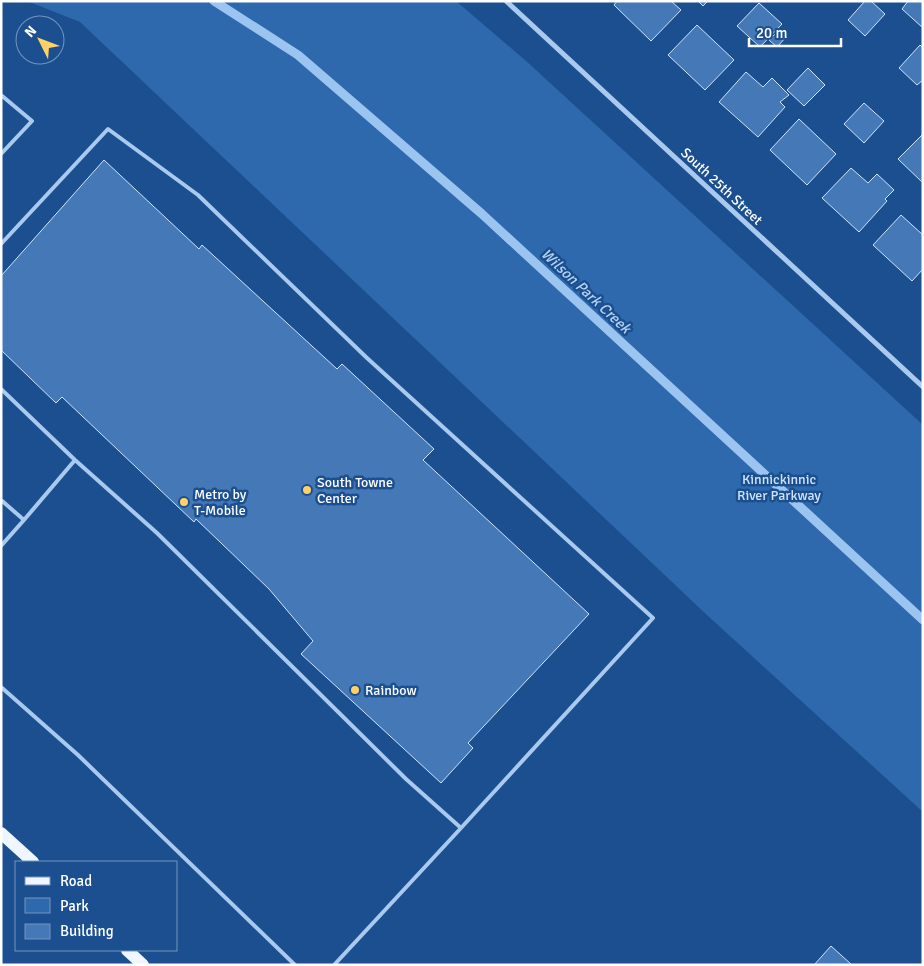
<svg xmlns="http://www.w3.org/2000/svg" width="924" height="966" viewBox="0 0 924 966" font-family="Signika,sans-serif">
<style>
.green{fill:#2e69ad}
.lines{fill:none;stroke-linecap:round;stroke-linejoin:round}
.stream{stroke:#9cc4f0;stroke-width:9}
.building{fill:#4478b7;stroke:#cfe3fa}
.service{stroke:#a9c9ee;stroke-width:4}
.minor{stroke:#a9c9ee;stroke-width:5}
.primary{stroke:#f0f6ff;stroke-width:12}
.poi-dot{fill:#ffd166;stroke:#1b4f8f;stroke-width:2}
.labels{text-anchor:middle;stroke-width:5;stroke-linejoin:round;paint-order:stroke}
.street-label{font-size:14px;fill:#fff;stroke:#1b4f8f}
.park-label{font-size:14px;fill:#cfe3fa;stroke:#1b4f8f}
.poi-label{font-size:14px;fill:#fff;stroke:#1b4f8f;text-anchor:start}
.water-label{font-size:15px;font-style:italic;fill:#b5d3f5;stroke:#1b4f8f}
</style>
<rect width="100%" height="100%" fill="#1b4f8f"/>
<path class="green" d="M27,1H456L525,60L923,425V812L708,616L80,22Z"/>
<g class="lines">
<path class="stream" d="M214,1L298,55L482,214L923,620"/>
</g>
<path class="building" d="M617,1H671L681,10L651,41L614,5Z
M698,1H708L703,6Z
M865,1H871L885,14L865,36L848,20Z
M908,1H923V28L902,9Z
M759,3L782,24L760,47L737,26Z
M697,25L734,60L705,90L668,55Z
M780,29L787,36L777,47L769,40Z
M920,45L923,48V80L917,85L899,68Z
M808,68L825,85L804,106L787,90Z
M746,72L763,87L772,78L789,95L780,102L785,107L758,137L719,102Z
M864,103L884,121L864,143L844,124Z
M799,119L836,154L807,185L770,150Z
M922,135H923V183L898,159Z
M104,160L199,249L202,245L337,369L342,364L434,449L423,460L589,614L468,743L473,748L441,783L301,654L313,641L269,589L196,519L194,522L62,397L56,403L1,350V276Z
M851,168L868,183L877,174L894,190L885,199L887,201L859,232L822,198Z
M901,215L923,235V269L912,281L873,245Z
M831,946L852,965H814Z"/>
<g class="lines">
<path class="service" d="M1,95L32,121L1,154
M1,244L108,129L198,195L367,358L653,618L461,828L406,779L157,533L75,460L1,389
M1,500L24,520L1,546
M24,520L75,460
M1,687L78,755L295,965
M334,965L461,828"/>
<path class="minor" d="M506,1L923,387"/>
<path class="primary" d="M1,833L33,862
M127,950L143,965"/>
</g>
<g class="poi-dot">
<circle cx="307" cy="490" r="5"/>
<circle cx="184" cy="502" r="5"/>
<circle cx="355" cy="690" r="5"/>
</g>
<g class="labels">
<g class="street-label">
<text transform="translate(722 186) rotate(43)" y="5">South 25th Street</text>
</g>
<g class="park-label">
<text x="779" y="484">Kinnickinnic<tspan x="779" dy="16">River Parkway</tspan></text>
</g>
<g class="poi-label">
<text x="317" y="487">South Towne<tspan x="317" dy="16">Center</tspan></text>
<text x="194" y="499">Metro by<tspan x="194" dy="16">T-Mobile</tspan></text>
<text x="365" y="695">Rainbow</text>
</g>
<g class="water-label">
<text transform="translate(586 291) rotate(43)" y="5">Wilson Park Creek</text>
</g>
</g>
<rect width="924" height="966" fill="none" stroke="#ffffff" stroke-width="5"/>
<rect x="15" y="861" width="162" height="90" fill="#1b4f8f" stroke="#7695bc"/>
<rect x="25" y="877" width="25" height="8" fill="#f0f6ff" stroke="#7695bc"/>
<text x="60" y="886" font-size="15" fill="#ffffff">Road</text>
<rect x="25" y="898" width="25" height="15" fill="#2e69ad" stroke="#7695bc"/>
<text x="60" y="911" font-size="15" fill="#ffffff">Park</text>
<rect x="25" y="924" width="25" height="15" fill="#4478b7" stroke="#7695bc"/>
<text x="60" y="936" font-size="15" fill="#ffffff">Building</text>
<g transform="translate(40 40) rotate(312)"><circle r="24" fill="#1b4f8f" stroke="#7695bc"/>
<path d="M0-4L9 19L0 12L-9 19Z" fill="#ffd166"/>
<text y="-8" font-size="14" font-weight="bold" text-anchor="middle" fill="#ffffff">N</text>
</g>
<path d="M749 38v8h92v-8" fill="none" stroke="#ffffff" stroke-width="2.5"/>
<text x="756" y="38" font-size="15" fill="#ffffff" stroke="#1b4f8f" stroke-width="4" paint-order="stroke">20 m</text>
</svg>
